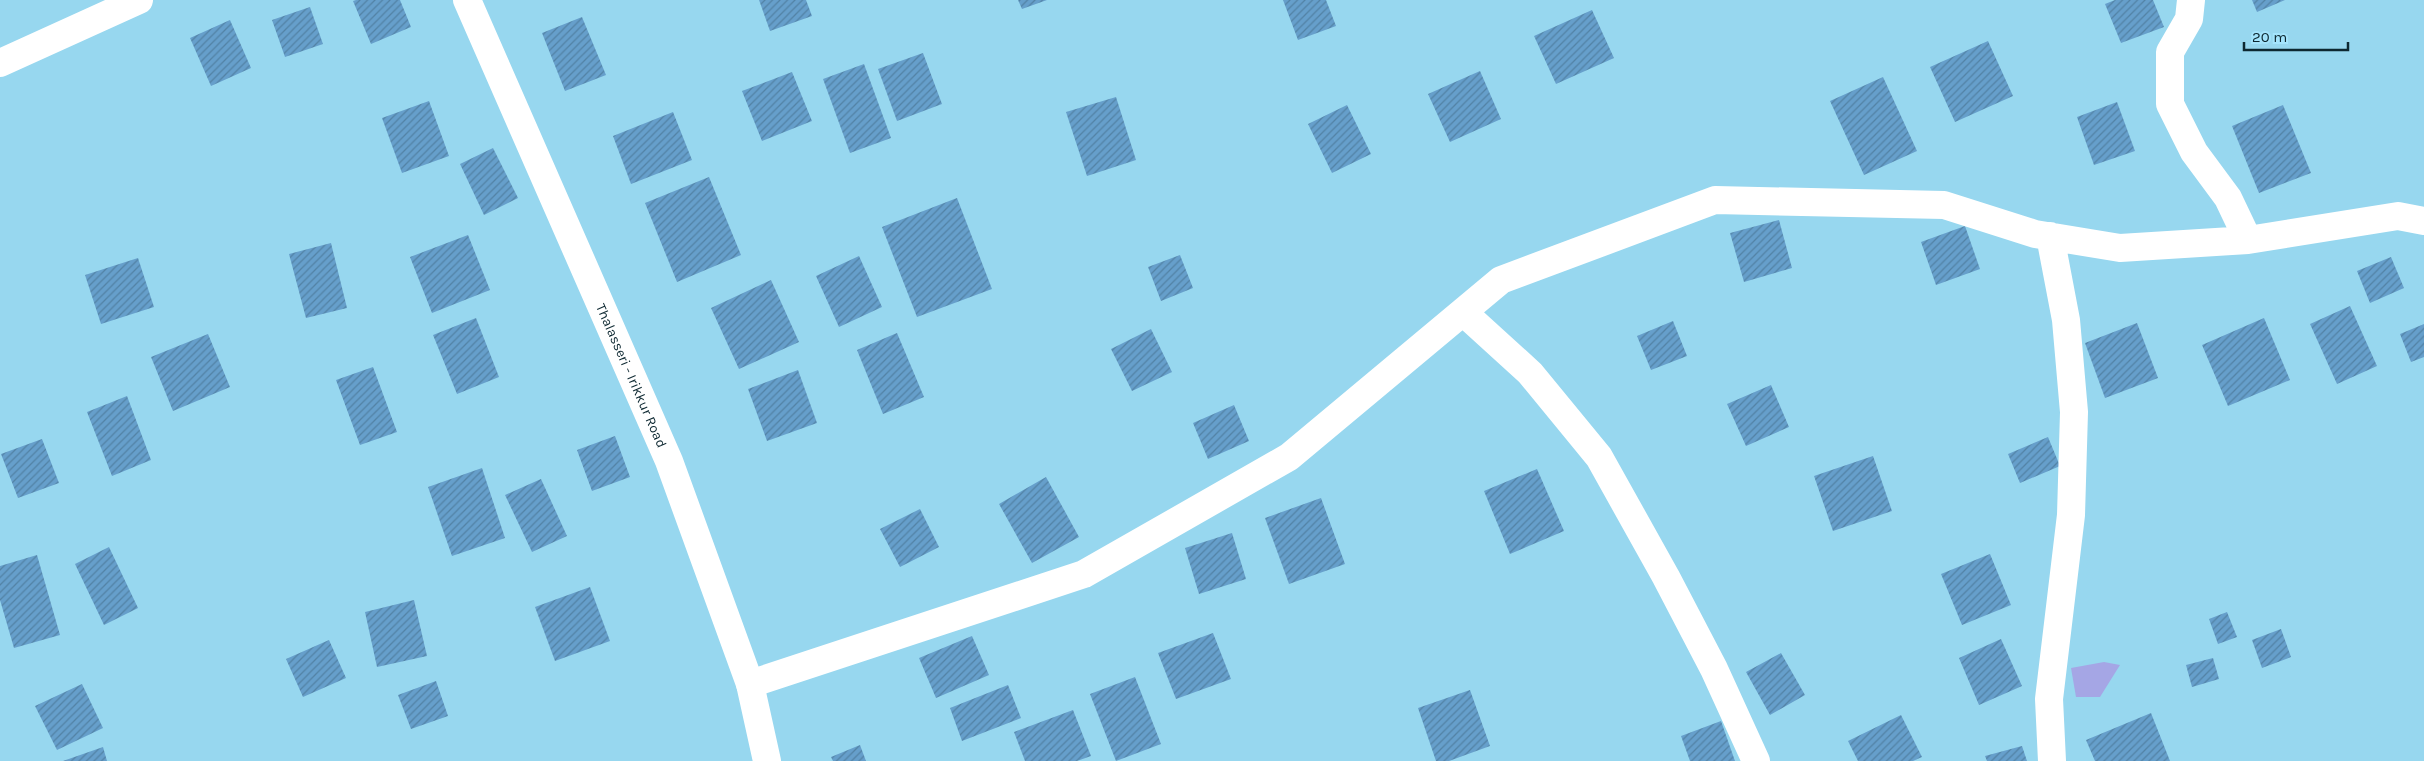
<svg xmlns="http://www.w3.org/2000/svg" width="2424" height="761" viewBox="0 0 2424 761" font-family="Karla,sans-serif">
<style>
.water{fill:#a5a6e5}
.building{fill:url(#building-hatch)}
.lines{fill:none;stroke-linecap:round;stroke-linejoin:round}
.minor{stroke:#fff;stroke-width:28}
.secondary{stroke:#fff;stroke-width:28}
.labels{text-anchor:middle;stroke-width:4;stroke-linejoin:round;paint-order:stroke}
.street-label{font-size:14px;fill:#0d2831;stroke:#a4e4fc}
</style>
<defs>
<pattern id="building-hatch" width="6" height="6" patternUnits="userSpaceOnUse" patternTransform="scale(1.25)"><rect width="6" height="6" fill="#669fcb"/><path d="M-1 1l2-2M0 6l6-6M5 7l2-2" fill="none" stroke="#5282a5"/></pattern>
</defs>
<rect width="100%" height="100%" fill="#97d7ef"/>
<path class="water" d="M2104,662L2120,665L2100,697H2076L2071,668Z"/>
<path class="building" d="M356,0H400L411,27L371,44L353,1Z
M759,0H806L812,16L770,31Z
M1018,0H1047L1022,9Z
M1283,0H1326L1336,26L1298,40Z
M2115,0H2153L2164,27L2121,43L2105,4Z
M2252,0H2285L2257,12Z
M310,7L323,44L285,57L272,20Z
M1592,10L1614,58L1556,84L1534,36Z
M582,17L606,75L565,91L542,33Z
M230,20L251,68L211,86L190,38Z
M1988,41L2013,96L1955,122L1930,67Z
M923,53L942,104L897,121L878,69Z
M864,64L891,138L850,153L823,79Z
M1480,71L1501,119L1450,142L1428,94Z
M792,72L812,121L762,141L742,91Z
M1883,77L1917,151L1864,175L1830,101Z
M1116,97L1136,160L1087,176L1066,112Z
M429,101L449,156L402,173L382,118Z
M2117,102L2135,151L2094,165L2077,117Z
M1347,105L1371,154L1332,173L1308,124Z
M2283,105L2311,173L2259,193L2232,126Z
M673,112L692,160L631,184L613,136Z
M493,148L518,198L484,215L460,164Z
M709,177L741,255L677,282L645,203Z
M957,198L992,289L917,317L882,227Z
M1779,220L1792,268L1744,282L1730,233Z
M1965,226L1980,269L1936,285L1921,242Z
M468,235L490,290L432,313L410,257Z
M331,243L347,308L306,318L289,254Z
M1180,255L1193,288L1161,301L1148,267Z
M859,256L882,307L839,327L816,276Z
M2391,257L2404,288L2370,303L2357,271Z
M138,258L154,307L101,324L85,275Z
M771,280L799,342L739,369L711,308Z
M2350,306L2377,366L2337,384L2310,324Z
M476,318L499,377L457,394L433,335Z
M2264,318L2290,380L2228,406L2202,345Z
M1673,321L1687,356L1651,370L1637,336Z
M2137,323L2158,378L2105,398L2085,343Z
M2424,324V357L2411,362L2400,334Z
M1151,329L1172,372L1132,391L1111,349Z
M897,333L924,397L883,414L857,350Z
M208,334L230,387L173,411L151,357Z
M373,367L397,432L360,445L336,380Z
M798,370L817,423L767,441L748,389Z
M1771,385L1789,427L1746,446L1727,404Z
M127,396L151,460L112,476L87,412Z
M1234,405L1249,441L1208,459L1193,423Z
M615,436L630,477L592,491L577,450Z
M2048,437L2060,466L2020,483L2008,454Z
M42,439L59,483L18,498L1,454Z
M1873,456L1892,511L1833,531L1814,476Z
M482,468L505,538L452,556L428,487Z
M1537,469L1564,531L1510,554L1484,491Z
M1046,477L1079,537L1032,563L999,504Z
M541,479L567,536L532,552L505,495Z
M1321,498L1345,564L1289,584L1265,518Z
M920,509L939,547L900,567L880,529Z
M1232,533L1246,579L1199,594L1185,548Z
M109,547L138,608L104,625L75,564Z
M1990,554L2011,605L1962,625L1941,574Z
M37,555L60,635L14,648L0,600V566Z
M590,587L610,641L555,661L535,607Z
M414,600L427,656L377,667L365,612Z
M2227,612L2237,637L2218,644L2209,619Z
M2281,629L2291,657L2262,668L2252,640Z
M1213,633L1231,679L1176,699L1158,653Z
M972,636L989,675L936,698L919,658Z
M2001,639L2022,686L1979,705L1959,658Z
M329,640L346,678L303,697L286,659Z
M1781,653L1805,695L1770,715L1746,672Z
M2213,658L2219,679L2192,687L2186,665Z
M1135,677L1161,744L1116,761L1090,694Z
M436,681L448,716L411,729L398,695Z
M82,684L103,728L57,750L35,706Z
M1008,685L1021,718L962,741L950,708Z
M1470,690L1490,746L1449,761H1436L1418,708Z
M1073,710L1091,756L1077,761H1025L1014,732Z
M2151,713L2170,761H2095L2086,740Z
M1901,715L1922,757L1913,761H1858L1848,741Z
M1721,721L1735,761H1690L1681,736Z
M860,745L866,761H833L831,757Z
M2022,746L2027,761H1987L1985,756Z
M103,747L107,761H63Z"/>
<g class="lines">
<path class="minor" d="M0,63L139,0
M2050,236L2066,320L2074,412L2071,515L2049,699L2052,761
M2248,240L2398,216L2424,221
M1463,312L1530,373L1599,457L1666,577L1714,669L1756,761
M750,684L1084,574L1289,457L1501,280L1715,200L1944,205L2035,234L2120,248L2248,240L2228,198L2194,152L2170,104V52L2189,19L2191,0"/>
<path class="secondary" id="s1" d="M467,0L669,461L750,684L767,761"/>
</g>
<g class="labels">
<g class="street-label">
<text dy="5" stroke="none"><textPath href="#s1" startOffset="410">Thalasseri - Irikkur Road</textPath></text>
</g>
</g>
<path d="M2244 42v8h104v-8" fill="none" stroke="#0d2831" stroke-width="2.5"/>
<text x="2252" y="42" font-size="15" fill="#0d2831" stroke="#a4e4fc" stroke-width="4" paint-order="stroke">20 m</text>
</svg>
